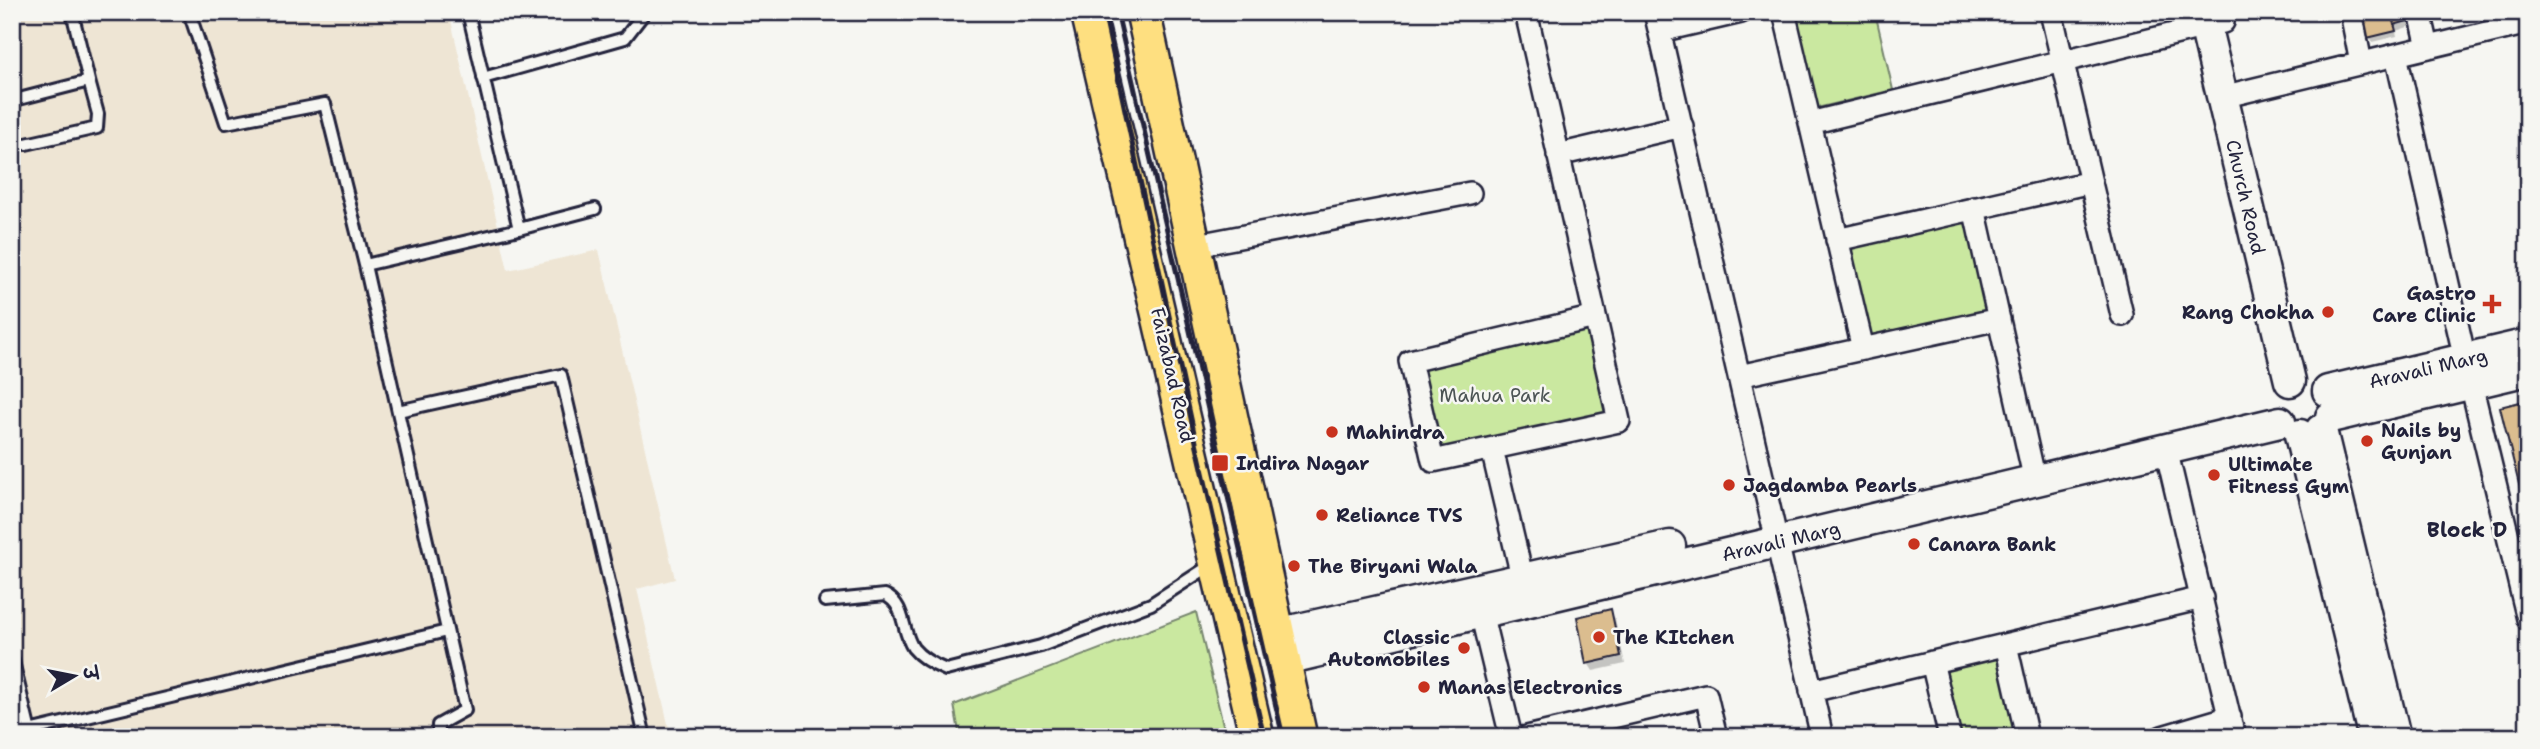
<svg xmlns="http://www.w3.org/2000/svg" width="2540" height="749" viewBox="0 0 2540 749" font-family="'Shantell Sans','Playpen Sans Deva',sans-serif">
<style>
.built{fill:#eee5d4}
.green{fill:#cae8a0;stroke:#76856e;stroke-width:2}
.shadow{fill:#0003}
.building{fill:#dbbd8f;stroke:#22223b;stroke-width:2}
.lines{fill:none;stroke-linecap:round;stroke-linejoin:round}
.lane-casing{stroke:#22223b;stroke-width:16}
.street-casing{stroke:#22223b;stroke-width:26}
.secondary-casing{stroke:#22223b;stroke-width:35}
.primary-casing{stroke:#22223b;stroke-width:38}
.lane{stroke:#f6f6f2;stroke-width:10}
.street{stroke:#f6f6f2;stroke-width:21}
.secondary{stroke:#f6f6f2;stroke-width:30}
.primary{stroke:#fedf80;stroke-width:33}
.rail{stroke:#22223b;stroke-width:5}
.poi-dot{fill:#c8321e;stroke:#f6f6f2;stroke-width:2.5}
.labels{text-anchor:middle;stroke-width:5;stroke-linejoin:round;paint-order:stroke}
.street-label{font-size:19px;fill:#22223b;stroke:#f6f6f2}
.poi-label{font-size:19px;font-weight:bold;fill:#22223b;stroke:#f6f6f2;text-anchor:start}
.park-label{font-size:19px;fill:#4c5454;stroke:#f6f6f2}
.neighbourhood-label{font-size:21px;font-weight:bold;fill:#22223b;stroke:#f6f6f2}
</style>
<rect width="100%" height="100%" fill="#f6f6f2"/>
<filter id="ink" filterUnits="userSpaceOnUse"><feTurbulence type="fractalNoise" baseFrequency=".0143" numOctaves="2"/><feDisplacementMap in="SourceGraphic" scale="14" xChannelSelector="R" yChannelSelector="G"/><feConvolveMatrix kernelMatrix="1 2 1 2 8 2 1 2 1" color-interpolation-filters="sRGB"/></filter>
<g filter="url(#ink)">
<path class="built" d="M12,12H449L508,270L599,250L675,579L637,589L671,737H12Z"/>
<path class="green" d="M1875,12L1893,90L1817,108L1794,13Z
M1969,220L1988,310L1868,336L1849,247Z
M1590,329L1609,413L1439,452L1420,368Z
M1196,612L1226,737H960L954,705Z
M1999,654L2018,737H1961L1945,666Z"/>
<path class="shadow" d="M2369,12H2420L2423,22L2396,31L2397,36L2372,42L2362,14Z
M1610,611L1615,619L1625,664L1593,671L1588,663Z"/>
<path class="building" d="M2391,12L2396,31L2367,38L2359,13Z
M2391,12H2420L2421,17L2394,25Z
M2528,400V508L2525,509L2500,407Z
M1611,609L1621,656L1586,664L1577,617Z"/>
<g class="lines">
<g class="lane-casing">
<path id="lane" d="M189,12L226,123L325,104L365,265L465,710L438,725V737
M468,12L519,229L595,209
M483,78L625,38L645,12
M15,100L89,81L72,12
M26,144L97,128L98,114L89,81
M365,265L519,229
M398,411L561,375L645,737
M825,601L885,595C906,605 901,630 913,648C921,658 934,665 946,670L1041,646L1151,604L1211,565
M12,657L31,736
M12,735L447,631"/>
</g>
<g class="street-casing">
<path id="street" d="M1526,12L1619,421L1433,461L1410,361L1595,317
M1655,12L1822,737
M1784,12L1863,349
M2051,12L2122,315
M2351,12L2361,63
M2420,12L2428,47
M1660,31L1741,12
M2396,55L2465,359L2528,619
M2222,97L2528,23
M1810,123L2223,22
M1558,155L1682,126
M1974,208L2035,481
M1837,240L2091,182
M1192,246L1470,193
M1739,376L1999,319
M1492,449L1526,593
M2166,449L2234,737
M1478,600L1511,737
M2006,645L2027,737
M1932,662L1950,737
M1811,691L2202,598
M1527,737L1706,695L1716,737
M2162,737L2230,717"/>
</g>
<g class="secondary-casing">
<path id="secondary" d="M2202,12L2290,381
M2328,391L2528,344
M2331,417L2528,370
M2321,430L2395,737
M2300,435L2372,730
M1277,634L1670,546
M1282,660L2280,422"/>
</g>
<g class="primary-casing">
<path id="primary" d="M1088,12L1257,737
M1143,12L1300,737"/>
</g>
<use href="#lane" class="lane"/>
<use href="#street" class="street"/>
<use href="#secondary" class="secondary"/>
<use href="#primary" class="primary"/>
<path class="rail" d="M1104,12L1196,442L1264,737
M1117,12L1283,737"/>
</g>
</g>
<g class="poi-dot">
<path d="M2488.5 293.5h7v7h7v7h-7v7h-7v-7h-7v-7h7z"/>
<circle cx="2328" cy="312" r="7"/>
<circle cx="1332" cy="432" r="7"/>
<circle cx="2367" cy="441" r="7"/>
<rect x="1211" y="454" width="18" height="18" rx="3.5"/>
<circle cx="2214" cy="475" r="7"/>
<circle cx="1729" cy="485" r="7"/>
<circle cx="1322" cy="515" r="7"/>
<circle cx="1914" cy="544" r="7"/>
<circle cx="1294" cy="566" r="7"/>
<circle cx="1599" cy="637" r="7"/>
<circle cx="1464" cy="648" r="7"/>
<circle cx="1424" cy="687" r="7"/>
</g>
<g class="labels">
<g class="street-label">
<text transform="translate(2246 197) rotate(77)" y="7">Church Road</text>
<text transform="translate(2428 368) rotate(-13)" y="7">Aravali Marg</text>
<text transform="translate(1173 375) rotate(77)" y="7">Faizabad Road</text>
<text transform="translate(1781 541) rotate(-13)" y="7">Aravali Marg</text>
</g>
<g class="poi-label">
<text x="2476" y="300" text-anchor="end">Gastro<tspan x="2476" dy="22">Care Clinic</tspan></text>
<text x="2314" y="319" text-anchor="end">Rang Chokha</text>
<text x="2381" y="437">Nails by<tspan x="2381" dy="22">Gunjan</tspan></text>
<text x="1346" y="439">Mahindra</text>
<text x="1236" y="470">Indira Nagar</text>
<text x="2228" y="471">Ultimate<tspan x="2228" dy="22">Fitness Gym</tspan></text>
<text x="1743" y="492">Jagdamba Pearls</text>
<text x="1336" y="522">Reliance TVS</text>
<text x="1928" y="551">Canara Bank</text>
<text x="1308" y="573">The Biryani Wala</text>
<text x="1450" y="644" text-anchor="end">Classic<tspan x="1450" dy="22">Automobiles</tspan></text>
<text x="1613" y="644">The KItchen</text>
<text x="1438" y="694">Manas Electronics</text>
</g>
<g class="park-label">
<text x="1495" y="402">Mahua Park</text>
</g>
<g class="neighbourhood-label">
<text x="2467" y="537">Block D</text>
</g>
</g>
<rect width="2540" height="749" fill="none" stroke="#f6f6f2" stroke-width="42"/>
<rect x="21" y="21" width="2498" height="707" fill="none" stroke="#22223b" stroke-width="2.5" filter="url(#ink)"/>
<g transform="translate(74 676) rotate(80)" stroke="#f6f6f2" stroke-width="5" paint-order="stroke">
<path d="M0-5L12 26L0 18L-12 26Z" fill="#22223b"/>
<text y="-10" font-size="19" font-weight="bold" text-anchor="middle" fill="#22223b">उ</text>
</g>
</svg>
